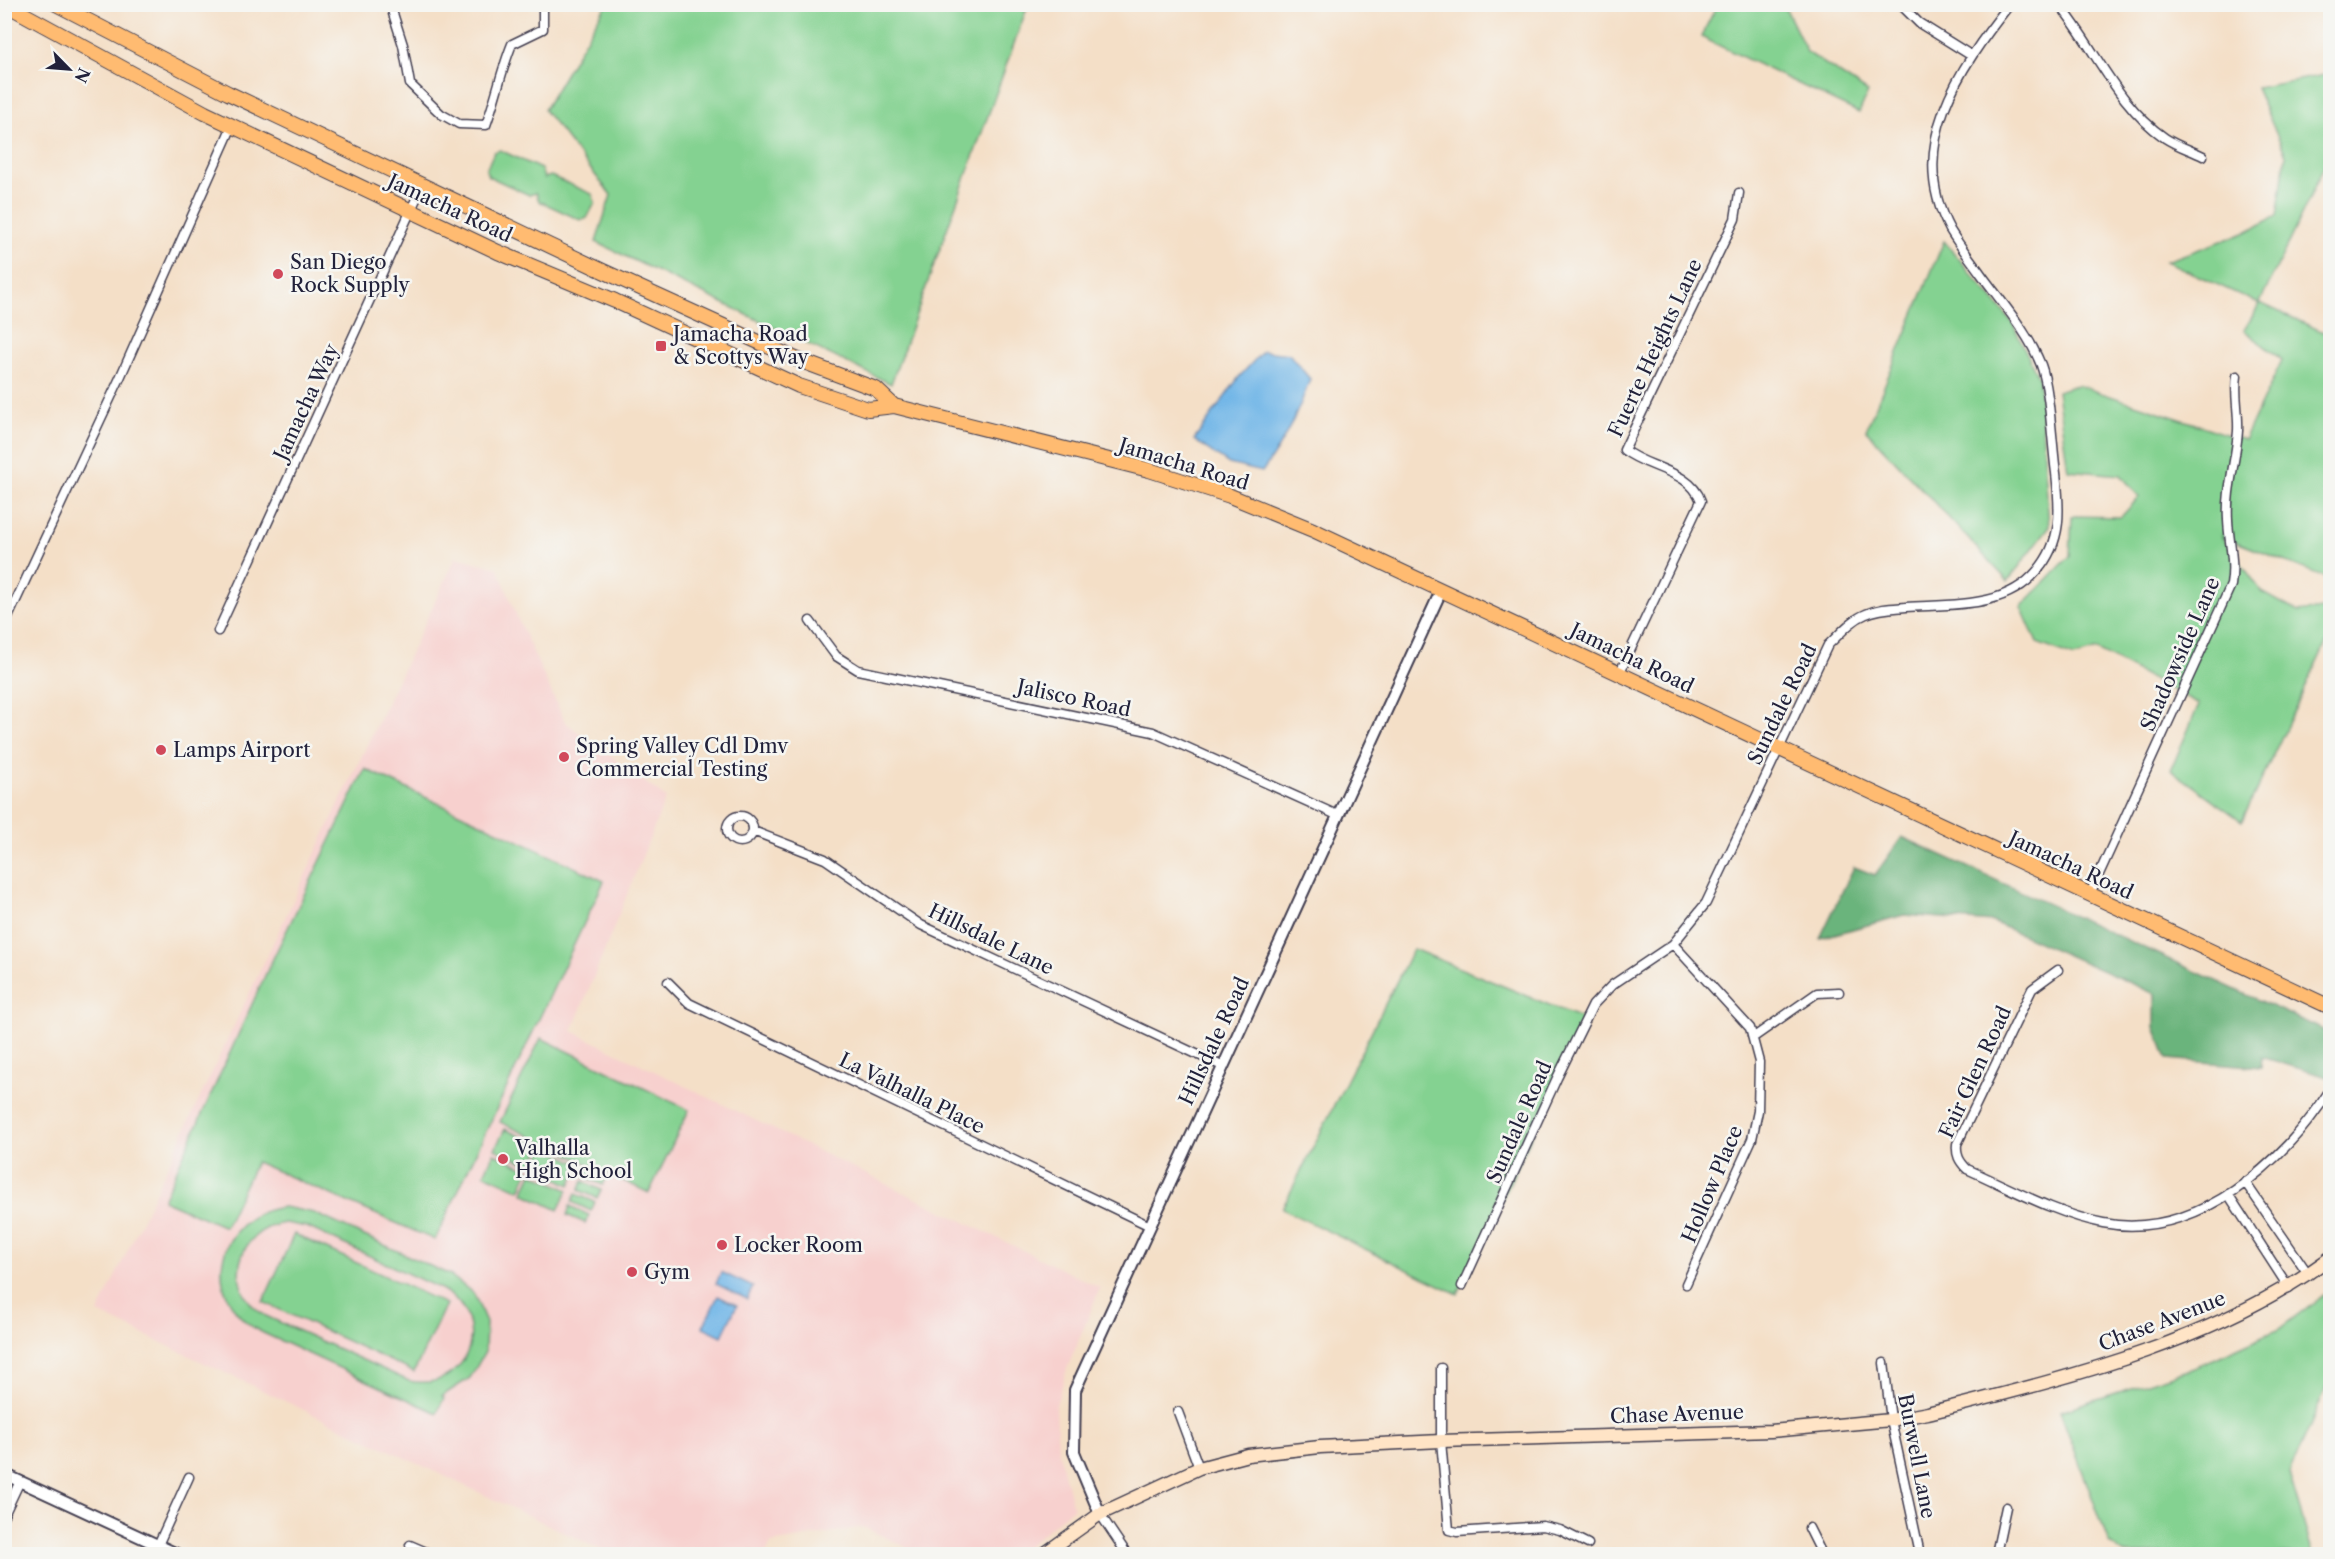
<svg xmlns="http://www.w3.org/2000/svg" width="2335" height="1559" viewBox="0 0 2335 1559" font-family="'Libre Caslon Text',serif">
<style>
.built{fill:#f7d0ce}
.green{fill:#84d291;stroke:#537a66;stroke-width:1.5;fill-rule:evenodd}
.forest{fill:#6bb47b;stroke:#466b5b;stroke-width:1.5}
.water{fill:#70b5e7;stroke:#496c91;stroke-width:1.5}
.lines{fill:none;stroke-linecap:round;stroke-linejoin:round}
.minor-casing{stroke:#423e50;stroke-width:11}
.tertiary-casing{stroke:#423e50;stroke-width:14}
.secondary-casing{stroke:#423e50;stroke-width:15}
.primary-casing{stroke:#423e50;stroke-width:16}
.minor{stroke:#fff;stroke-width:8}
.tertiary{stroke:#fff;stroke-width:10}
.secondary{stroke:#ffe4c6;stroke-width:12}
.primary{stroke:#ffbb71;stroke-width:14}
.poi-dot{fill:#d1495b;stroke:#f6f6f2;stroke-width:2}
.labels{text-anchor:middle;stroke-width:5;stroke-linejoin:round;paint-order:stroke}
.street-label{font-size:20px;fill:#22223b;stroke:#f6f6f2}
.poi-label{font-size:20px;fill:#22223b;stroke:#f6f6f2;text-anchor:start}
</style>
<rect width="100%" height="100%" fill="#f6f6f2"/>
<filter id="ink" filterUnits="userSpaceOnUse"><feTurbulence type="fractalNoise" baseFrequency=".0167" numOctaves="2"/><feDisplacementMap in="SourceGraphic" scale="12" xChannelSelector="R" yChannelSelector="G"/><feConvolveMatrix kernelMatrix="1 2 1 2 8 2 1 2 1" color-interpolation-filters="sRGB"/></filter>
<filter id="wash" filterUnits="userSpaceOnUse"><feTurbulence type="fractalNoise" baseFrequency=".008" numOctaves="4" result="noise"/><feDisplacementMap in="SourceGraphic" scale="24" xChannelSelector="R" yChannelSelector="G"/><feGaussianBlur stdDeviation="1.35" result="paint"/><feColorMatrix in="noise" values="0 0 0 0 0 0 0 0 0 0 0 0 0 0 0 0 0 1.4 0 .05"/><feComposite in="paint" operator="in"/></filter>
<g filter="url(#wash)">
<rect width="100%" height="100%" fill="#f4dfc7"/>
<path class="built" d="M456,557L498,568L518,619L565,722L666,798L572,1031L1100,1288L1067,1369L1056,1405L1058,1449L1073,1508L1018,1554H921L863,1527L771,1543L765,1554H610L98,1313Z"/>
<path class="green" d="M606,5H1028L891,384L596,242L611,195L544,110Z
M1717,5H1784L1807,52L1868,92L1859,113L1701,37Z
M2330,74V154L2260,303L2330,335V579L2221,536L2262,592L2298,612L2330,608V635L2242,821L2171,770L2199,704L2097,650L2074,657L2037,643L2021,607L2070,556L2072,516L2121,517L2139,497L2121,475L2068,470L2057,391L2077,385L2244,440L2282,360L2244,330L2260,304L2166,261L2244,233L2277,216L2286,155L2256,88Z
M500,150L541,169L544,178L551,176L592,194L595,203L587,218L580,220L539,201L536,193L529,195L488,176L486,170L494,152Z
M1944,241L2012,322L2039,379L2049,527L2008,581L1866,430Z
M365,769L604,881L435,1240L256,1162L225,1227L163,1200L268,969Z
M1413,949L1586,1020L1458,1294L1282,1209Z
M541,1038L689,1110L649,1193L500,1122Z
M505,1129L541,1146L531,1166L495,1149Z
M544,1147L580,1164L570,1185L535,1168Z
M494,1153L529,1170L520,1190L484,1174Z
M588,1168L607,1177L603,1185L584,1177Z
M532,1173L568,1190L558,1210L523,1193Z
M583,1181L601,1190L597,1198L579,1190Z
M576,1194L595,1202L591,1211L572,1202Z
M570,1206L589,1215L585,1223L567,1215Z
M284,1207L314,1213L450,1275L474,1294L486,1322L485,1352L470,1378L442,1396L444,1398L437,1413L259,1331C199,1296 215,1215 284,1207ZM285,1223L307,1227L443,1290C495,1320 468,1393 409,1381L266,1316C222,1291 235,1229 285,1223Z
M294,1234L446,1304L414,1372L263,1302Z
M2330,1290V1379L2289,1474L2313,1554H2123L2109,1543L2060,1411L2194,1368L2279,1329Z"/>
<path class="forest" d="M1902,837L2330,1033V1078L2262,1057L2261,1067L2167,1059L2155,1027V994L1993,922L1904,915L1820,938L1854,867L1875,875Z"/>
<path class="water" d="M1263,351L1289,354L1310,379C1298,414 1284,442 1262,472L1229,464L1194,440L1239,377Z
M721,1272L753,1287L747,1299L716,1284Z
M718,1296L737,1305L722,1336L703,1327Z"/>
</g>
<g filter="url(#ink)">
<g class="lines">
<g class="minor-casing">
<path id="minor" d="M390,4L403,45L410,84L441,114L459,124L486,125C496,98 501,71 512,44L543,29V4
M1900,4L1919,23L1972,56
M2059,4C2096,49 2116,104 2165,138C2177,146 2191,150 2203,156
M810,621L836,656L858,670L1153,732L1337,815
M4,626L119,380L232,126
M218,631L422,186
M1619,674L1701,501C1690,470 1648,469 1624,450L1735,219L1739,193
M727 829a13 13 0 1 1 26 0a13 13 0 1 1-26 0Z
M753,831L825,859L921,925L1222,1066
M2089,896L2231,585C2235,562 2229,543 2228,520C2226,490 2236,461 2238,431C2239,412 2234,394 2237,376
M1673,944L1750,1028L1759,1062L1758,1111L1752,1139L1686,1284
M2058,970L2032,989L1957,1144C1956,1155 1959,1161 1967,1169C2010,1188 2056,1214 2103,1223C2196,1241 2284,1163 2330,1090
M668,982L689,1003L1148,1225
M1754,1037L1817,993L1839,992
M2245,1182L2309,1275
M2228,1194L2289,1288
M1462,1286L1557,1078L1593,1005L1612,985L1673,944L1706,903L1828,645C1840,634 1851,620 1866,614C1879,608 1893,608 1906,607C1951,604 2005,609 2037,571C2063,541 2060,509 2056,473C2052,445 2050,389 2041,365C2028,332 2002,303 1981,274C1971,260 1959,245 1950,230C1905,147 1959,68 2010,4
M1884,1363L1891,1420L1920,1554
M1441,1368V1441L1449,1530L1457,1532L1543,1526L1560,1530L1588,1544
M1178,1412L1199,1468
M1100,1514L1127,1554
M4,1515L20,1481
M1809,1528L1822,1554
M158,1545L189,1477
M410,1545L431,1554
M1996,1554L2006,1507"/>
</g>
<g class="tertiary-casing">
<path id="tertiary" d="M4,1474L177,1554
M1100,1514L1074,1452L1075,1390L1441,591"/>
</g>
<g class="secondary-casing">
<path id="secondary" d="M1044,1554L1100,1514L1199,1468L1248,1455L1320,1447L1441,1441L1771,1431L1891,1420L1928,1413C2066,1378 2214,1343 2330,1258"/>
</g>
<g class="primary-casing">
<path id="primary" d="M5,4L205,113L498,252L615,301L799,386L868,409L894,406L1149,470L1230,496L1313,530L2330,1007
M56,4L228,93L603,271L796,359L876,389L894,406"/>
</g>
<use href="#minor" class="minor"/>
<use href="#tertiary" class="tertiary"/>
<use href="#secondary" class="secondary"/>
<use href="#primary" class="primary"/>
</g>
</g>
<g class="poi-dot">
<circle cx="278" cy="274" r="6"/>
<rect x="655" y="340" width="12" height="12" rx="3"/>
<circle cx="161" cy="750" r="6"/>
<circle cx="564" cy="757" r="6"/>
<circle cx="503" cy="1159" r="6"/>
<circle cx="722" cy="1245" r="6"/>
<circle cx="632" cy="1272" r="6"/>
</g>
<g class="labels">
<g class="street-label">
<text transform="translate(450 208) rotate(25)" y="7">Jamacha Road</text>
<text transform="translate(1655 348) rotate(-65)" y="7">Fuerte Heights Lane</text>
<text transform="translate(306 402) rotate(-65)" y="7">Jamacha Way</text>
<text transform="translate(1184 464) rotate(17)" y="7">Jamacha Road</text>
<text transform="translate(2180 654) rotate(-66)" y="7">Shadowside Lane</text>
<text transform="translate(1632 658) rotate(26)" y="7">Jamacha Road</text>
<text transform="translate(1074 698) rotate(12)" y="7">Jalisco Road</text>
<text transform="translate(1782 704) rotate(-64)" y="7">Sundale Road</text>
<text transform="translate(2071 865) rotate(25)" y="7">Jamacha Road</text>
<text transform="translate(991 939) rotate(26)" y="7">Hillsdale Lane</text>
<text transform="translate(1214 1041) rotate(-65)" y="7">Hillsdale Road</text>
<text transform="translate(1975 1072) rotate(-65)" y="7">Fair Glen Road</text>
<text transform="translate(912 1093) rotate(26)" y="7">La Valhalla Place</text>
<text transform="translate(1519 1122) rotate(-66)" y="7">Sundale Road</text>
<text transform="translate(1712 1184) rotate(-67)" y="7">Hollow Place</text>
<text transform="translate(2162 1321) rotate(-21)" y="7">Chase Avenue</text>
<text transform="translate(1677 1414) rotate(-2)" y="7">Chase Avenue</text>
<text transform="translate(1917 1456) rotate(79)" y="7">Burwell Lane</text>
</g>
<g class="poi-label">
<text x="290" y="269">San Diego<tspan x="290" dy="23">Rock Supply</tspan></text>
<text x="673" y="341">Jamacha Road<tspan x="673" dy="23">&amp; Scottys Way</tspan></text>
<text x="576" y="753">Spring Valley Cdl Dmv<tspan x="576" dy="23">Commercial Testing</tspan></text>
<text x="173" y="757">Lamps Airport</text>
<text x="515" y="1155">Valhalla<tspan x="515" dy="23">High School</tspan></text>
<text x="734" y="1252">Locker Room</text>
<text x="644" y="1279">Gym</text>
</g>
</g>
<rect width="2335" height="1559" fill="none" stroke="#f6f6f2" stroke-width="24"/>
<g transform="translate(69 69) rotate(115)" stroke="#f6f6f2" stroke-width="4.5" paint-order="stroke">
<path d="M0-4.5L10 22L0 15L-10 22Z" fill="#22223b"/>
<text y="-9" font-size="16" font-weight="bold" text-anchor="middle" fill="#22223b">N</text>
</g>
</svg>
